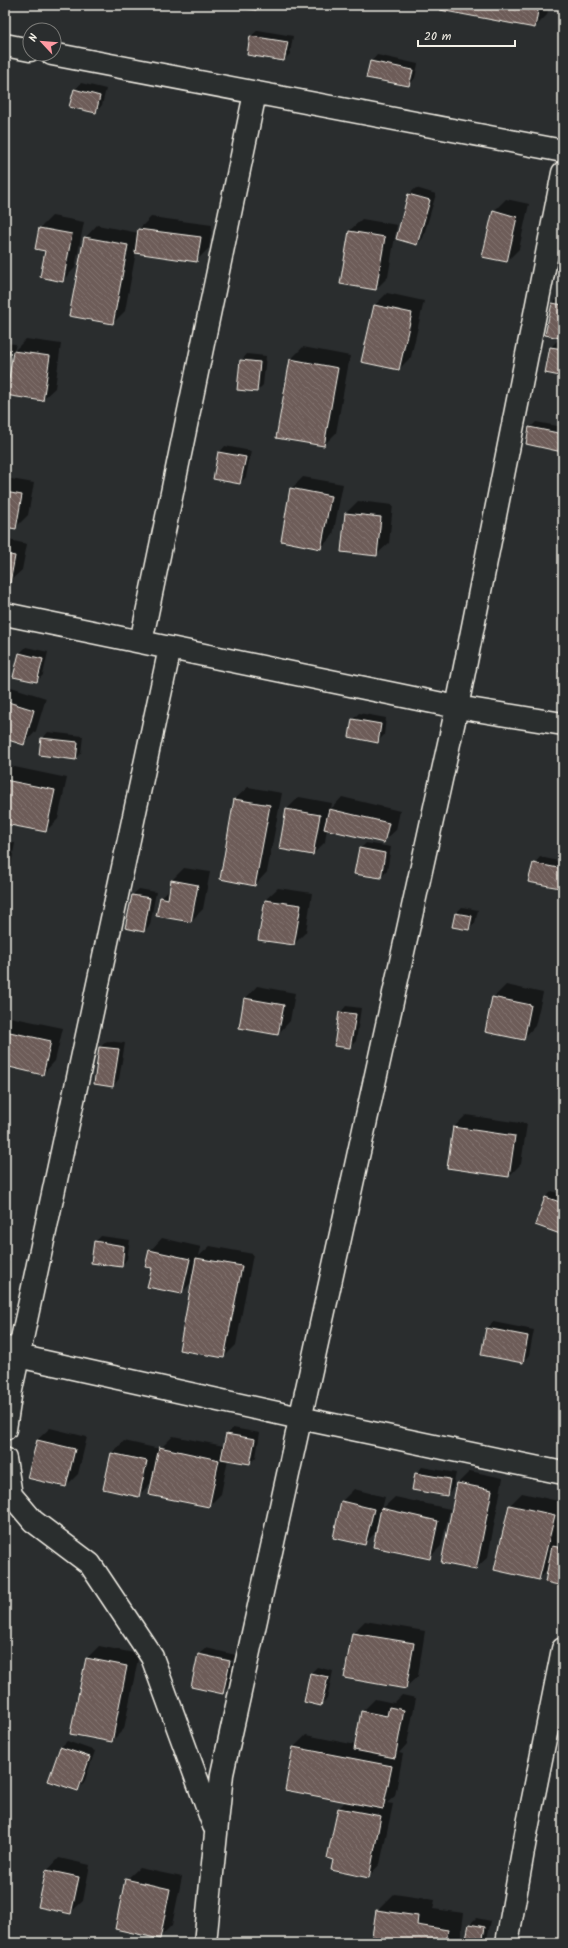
<svg xmlns="http://www.w3.org/2000/svg" width="568" height="1948" viewBox="0 0 568 1948" font-family="Kalam,sans-serif">
<style>
.shadow{fill:#0007}
.building{fill:url(#building-back-hatch);stroke:#f4f1e8}
.lines{fill:none;stroke-linecap:round;stroke-linejoin:round}
.street-casing{stroke:#f4f1e8;stroke-width:25}
.street{stroke:#2a2d2e;stroke-width:22}
</style>
<defs>
<pattern id="building-back-hatch" width="6" height="6" patternUnits="userSpaceOnUse"><rect width="6" height="6" fill="#6d5b58"/><path d="M-1 5l2 2M0 0l6 6M5-1l2 2" fill="none" stroke="#827370"/></pattern>
</defs>
<rect width="100%" height="100%" fill="#2a2d2e"/>
<filter id="ink" filterUnits="userSpaceOnUse"><feTurbulence type="fractalNoise" baseFrequency=".025" numOctaves="2"/><feDisplacementMap in="SourceGraphic" scale="8" xChannelSelector="R" yChannelSelector="G"/><feConvolveMatrix kernelMatrix="1 2 1 2 8 2 1 2 1" color-interpolation-filters="sRGB"/></filter>
<g filter="url(#ink)">
<path class="shadow" d="M443,5H549L547,15L535,27Z
M258,30L293,36L290,54L284,60L248,54L251,36Z
M377,55L418,64L415,78L409,85L371,62Z
M81,83L106,89L102,105L96,112L75,90Z
M416,188L436,194L423,238L417,244L409,194Z
M506,199L529,204L519,249L507,261L494,211Z
M52,216L84,222L75,268L62,281L47,250L36,249L40,228Z
M151,217L212,225L209,248L197,260L136,252L125,311L113,323L85,238L97,225L139,233V229Z
M362,219L397,225L388,277L376,289L349,231Z
M387,293L424,301L411,357L399,369L375,305Z
M560,297L563,298V334L560,337L546,335L553,303Z
M26,339L61,344L55,388L42,400L5,394V343L16,344L14,351Z
M557,341L563,342V371L559,375L551,347Z
M303,347L350,356L336,433L324,445L291,359Z
M247,354L266,356L263,385L257,391L241,361Z
M536,422L563,427L562,451L530,428Z
M225,446L251,451L246,477L240,483L219,453Z
M303,477L343,484L333,535L321,548L291,489Z
M5,478L34,483L28,515L15,528L5,526Z
M358,501L393,505L389,543L376,555L346,513Z
M5,539L27,544L22,570L9,582L5,581Z
M26,647L48,652L43,675L37,681L20,653Z
M8,686L46,698L36,731L24,744L5,738V689Z
M359,713L386,718L384,735L377,742L353,719Z
M48,732L83,736L81,753L75,759L42,739Z
M5,765L67,778L58,819L46,831L5,823Z
M248,787L282,793L267,872L255,885L235,799Z
M299,797L332,803L331,809L342,797L400,811L396,830L383,842L327,828L325,842L313,854L286,810Z
M5,842L15,843L5,899Z
M366,843L391,847L387,871L381,877L360,849Z
M540,857L563,862V884L560,887L534,864Z
M184,868L210,872L203,909L191,921L160,898L171,888L172,880Z
M278,888L312,893L306,932L294,944L265,900Z
M139,889L156,892L150,925L144,931L132,895Z
M462,907L478,910L475,923L469,929L456,913Z
M506,985L543,993L535,1026L523,1039L493,998Z
M257,986L295,993L290,1021L278,1034L245,999Z
M346,1006L361,1008L356,1041L350,1047L340,1013Z
M5,1016L63,1028L55,1061L43,1074L5,1065Z
M107,1041L125,1043L119,1079L113,1086L95,1083L100,1047Z
M466,1115L527,1124L521,1164L509,1176L454,1127Z
M552,1191L563,1195V1234L546,1197Z
M101,1236L130,1240L127,1259L121,1266L95,1242Z
M162,1238L201,1247L199,1256L210,1246L253,1254L236,1345L224,1357L193,1281L181,1293L153,1268L150,1251Z
M5,1261L10,1262L5,1292Z
M493,1322L534,1330L529,1355L523,1362L487,1329Z
M50,1428L87,1437L78,1474L66,1486L28,1477L37,1440Z
M233,1428L260,1433L256,1457L250,1463L228,1459L221,1494L209,1506L153,1481L138,1496L112,1453L124,1441L160,1449L173,1436L224,1446L227,1434Z
M422,1467L456,1473L453,1488L447,1495L416,1474Z
M470,1471L503,1478L488,1557L475,1569L458,1483Z
M354,1489L385,1497L382,1509L395,1497L450,1509L441,1546L429,1558L377,1531L364,1544L342,1501Z
M522,1493L563,1502V1517L557,1542L559,1540H563V1585L548,1570L539,1579L495,1569L510,1505Z
M365,1621L425,1631L418,1676L405,1688L353,1633Z
M99,1646L139,1654L124,1729L112,1741L71,1733L87,1658Z
M206,1648L236,1655L235,1661L202,1654V1656L234,1663L229,1686L223,1692L199,1654Z
M317,1667L333,1671L327,1699L321,1705L310,1674Z
M402,1695L416,1698L407,1744L399,1753L403,1754L395,1796L387,1803L393,1804L380,1864L368,1877L328,1858L339,1808L346,1801L294,1747L306,1735L356,1745L362,1712L375,1699L394,1703Z
M67,1741L95,1751L84,1783L78,1790L49,1780L61,1747Z
M59,1858L90,1865L83,1901L70,1913L47,1871Z
M139,1868L182,1877L172,1925L159,1938L126,1880Z
M394,1894L435,1900L433,1909L464,1913L460,1943H372L377,1911Z
M476,1918L491,1921L486,1943H466L470,1924Z"/>
<path class="building" d="M226,5H257L256,10Z
M298,5H326L325,8Z
M442,5H539L535,28L440,10Z
M250,36L288,42L284,61L247,55Z
M370,61L413,70L409,86L366,78Z
M74,89L100,96L96,113L69,107Z
M408,194L430,200L417,245L396,239Z
M493,210L517,217L507,262L482,257Z
M39,228L72,234L63,282L40,277L45,251L35,249Z
M138,229L201,237L197,262L135,253Z
M349,231L385,237L376,290L340,284Z
M84,237L128,245L113,324L69,316Z
M552,303L563,305V324L560,338L545,335Z
M374,305L412,313L399,370L361,362Z
M550,347L563,349L560,376L545,373Z
M5,350H10L5,376Z
M13,351L50,356L43,401L5,395V378L9,379Z
M290,359L338,368L324,446L276,438Z
M240,360L260,362L257,392L237,390Z
M529,427L563,434L562,452L526,444Z
M218,452L246,457L240,484L213,479Z
M290,488L331,496L321,549L281,541Z
M5,492L22,495L16,529L5,527Z
M345,513L381,517L377,556L341,552Z
M5,554L15,556L10,583L5,582Z
M19,653L43,659L37,682L13,677Z
M563,657V673L559,672Z
M5,701L34,710L24,745L5,739Z
M352,719L381,724L378,743L349,737Z
M41,738L78,742L76,760L39,755Z
M5,780L55,790L46,832L5,824Z
M234,799L270,805L255,886L220,879Z
M286,809L320,815L313,855L279,849Z
M329,809L389,823L384,843L324,829Z
M359,848L385,853L381,878L354,874Z
M533,863L563,869L560,888L528,882Z
M171,880L198,885L191,922L156,916L160,897L168,899Z
M132,895L150,898L144,932L125,928Z
M265,900L301,905L294,945L258,940Z
M455,913L472,916L469,930L452,927Z
M492,997L531,1005L524,1040L485,1032Z
M244,998L284,1005L278,1035L239,1028Z
M339,1012L356,1014L350,1048L334,1046Z
M5,1031L51,1041L43,1075L5,1066Z
M99,1047L119,1049L113,1087L94,1084Z
M453,1127L515,1136L509,1177L447,1168Z
M545,1197L563,1203V1235L535,1225Z
M94,1241L124,1246L122,1267L91,1263Z
M149,1250L190,1259L182,1294L147,1287L152,1268L145,1267Z
M196,1258L242,1266L224,1358L179,1350Z
M486,1328L528,1336L523,1363L481,1355Z
M226,1434L255,1439L250,1464L221,1459Z
M37,1440L75,1449L66,1487L27,1478Z
M159,1447L219,1460L209,1507L149,1495Z
M111,1453L147,1461L139,1497L103,1489Z
M415,1473L450,1479L447,1496L412,1490Z
M457,1483L492,1490L476,1570L441,1563Z
M341,1501L374,1509L365,1545L333,1538Z
M509,1505L555,1515L539,1580L494,1570Z
M381,1508L438,1521L430,1559L373,1547Z
M552,1546L563,1548V1586L545,1582Z
M352,1633L414,1643L406,1689L344,1678Z
M198,1654L230,1661L223,1694L191,1687Z
M86,1658L127,1666L112,1742L70,1734Z
M310,1673L328,1677L321,1706L304,1702Z
M389,1707L404,1710L395,1758L354,1750L361,1711L387,1716Z
M60,1747L90,1757L78,1791L48,1781Z
M293,1747L392,1766L383,1809L285,1790Z
M338,1808L381,1816L369,1878L331,1870L333,1860L327,1858Z
M46,1870L79,1877L71,1914L38,1907Z
M125,1879L170,1889L160,1939L115,1929Z
M376,1910L418,1916L417,1925L448,1930L446,1943H371Z
M469,1924L485,1927L482,1943H465Z"/>
<g class="lines">
<g class="street-casing">
<path id="street" d="M5,45L30,50
M52,54L563,151
M5,614L457,707L563,724
M141,642L255,93
M7,1348L18,1356L300,1418L563,1473
M5,1429L11,1390L170,648
M5,1459L11,1495L33,1521L90,1564L152,1657L214,1826
M205,1943L222,1774L457,707L563,173
M507,1943L526,1834L563,1649"/>
</g>
<use href="#street" class="street"/>
</g>
</g>
<rect width="568" height="1948" fill="none" stroke="#2a2d2e" stroke-width="20"/>
<rect x="10" y="10" width="548" height="1928" fill="none" stroke="#f4f1e8" stroke-width="1.5" filter="url(#ink)"/>
<g transform="translate(42 42) rotate(296)"><circle r="19" fill="#2a2d2e" stroke="#7b7b78"/>
<path d="M0-3L7 15L0 10L-7 15Z" fill="#ff9aa2"/>
<text y="-6" font-size="11" font-weight="bold" text-anchor="middle" fill="#f4f1e8">N</text>
</g>
<path d="M418 40v6h97v-6" fill="none" stroke="#f4f1e8" stroke-width="2"/>
<text x="424" y="40" font-size="12" fill="#f4f1e8" stroke="#2a2d2e" stroke-width="3" paint-order="stroke">20 m</text>
</svg>
